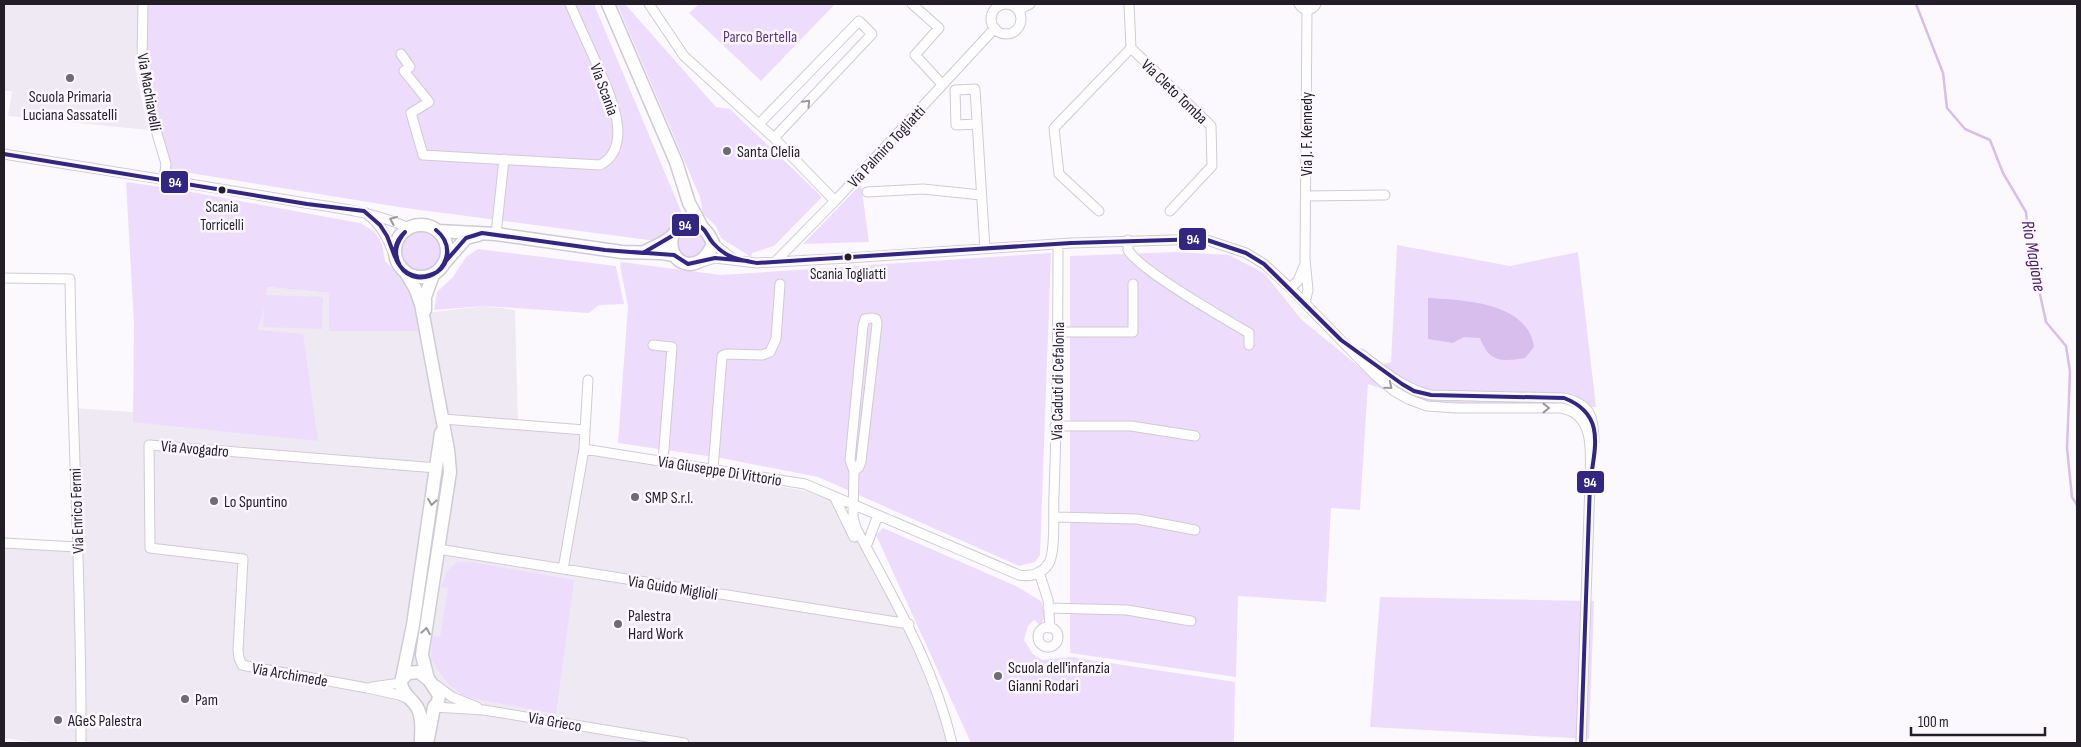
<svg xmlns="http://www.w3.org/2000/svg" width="2081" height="747" viewBox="0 0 2081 747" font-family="'Sofia Sans Condensed',sans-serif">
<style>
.built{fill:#efe9f4}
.green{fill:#eedcfd}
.water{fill:#d8beed}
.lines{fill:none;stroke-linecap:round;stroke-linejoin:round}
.stream{stroke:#d8beed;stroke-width:2.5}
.street-casing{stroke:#cfcbd3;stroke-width:11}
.secondary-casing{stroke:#cfcbd3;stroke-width:15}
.street{stroke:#fffeff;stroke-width:9}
.secondary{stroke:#fffeff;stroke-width:12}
.bus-1-casing{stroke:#fcf8ff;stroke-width:8}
.bus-1{stroke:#312783;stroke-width:4}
.oneway{stroke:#9c999e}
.poi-dot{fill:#6f6a73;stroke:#fcf8ff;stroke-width:2}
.bus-dot{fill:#231d28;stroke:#fcf8ff;stroke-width:2}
.labels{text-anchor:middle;stroke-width:5;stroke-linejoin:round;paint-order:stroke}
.bus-label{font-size:15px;fill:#231d28;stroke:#fcf8ff}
.park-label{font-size:16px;fill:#613380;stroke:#fcf8ff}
.street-label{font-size:16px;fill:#231d28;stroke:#fcf8ff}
.poi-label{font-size:16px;fill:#231d28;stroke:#fcf8ff;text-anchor:start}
.water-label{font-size:18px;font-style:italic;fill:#4b1c68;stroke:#fcf8ff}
.line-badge{stroke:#fcf8ff;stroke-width:2}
.badge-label{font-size:14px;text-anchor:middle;font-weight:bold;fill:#fff}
</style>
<rect width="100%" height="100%" fill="#fcf9fe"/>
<path class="built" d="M4,4H141L135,66L148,130L8,116L12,91H4Z
M268,287L329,293L330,331L425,313L485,306L515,310L518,424L584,430L582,452L829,495L902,614L935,690L949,743H37L4,738V542L86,548L74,408L134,412V422L258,330Z"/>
<path class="green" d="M143,4H594L681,211L668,230L656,241L405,208L165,169L142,61Z
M617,4H625L716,107L730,109L822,197L774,246L752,253L751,257L721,238L716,226L703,214L700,197Z
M699,4H835L761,81L689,13Z
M126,182L169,188L360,223L374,231L382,244L385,261L412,288L427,331H329V293L268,287L266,295L323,297L322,329L263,327L264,307L258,330L303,334L318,441L133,422L134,324Z
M861,184L869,242L803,244Z
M689,228L704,233L708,248L693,260C673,253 672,238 689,228Z
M400 251a21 21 0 1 1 42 0a21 21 0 1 1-42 0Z
M1397,245L1510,266L1578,252L1596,407L1420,402L1368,384L1360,510L1331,508L1326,602L1238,596L1236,677L1070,653V256L1175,252L1229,255L1264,273L1302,320L1368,374V368L1391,362Z
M478,249L616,266L624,304L599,305L589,313L485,306L434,310L437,292L453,277L466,257Z
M1051,253L1040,555L1035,562L1019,566L818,477L721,458L618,443L628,306L620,266L621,262L721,275Z
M883,528L1016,586L1041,601L1045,615L1041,626L1034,620L1028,626L1024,640L1033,654L1042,660L1071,657L1235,682L1234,743H971L876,535Z
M457,562H472L574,580L556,714L465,697L448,684L431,660L432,636L440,637L448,588L441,587L447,571Z
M1380,597L1594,601L1589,739L1370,727Z"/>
<path class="water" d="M1428,298C1463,300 1528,302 1534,347L1525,358C1501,362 1489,362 1480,338L1464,337L1453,343L1428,339Z"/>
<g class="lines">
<path class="stream" d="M1916,4L1943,73L1947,108L1965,129L1990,140L2003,173L2026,212L2029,243L2046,322L2066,346L2070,372L2067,448L2072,497L2077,505"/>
<g class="street-casing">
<path id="street" d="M143,4L142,61L155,127L166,164L164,180
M649,4L684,56L774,138L835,201
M912,4L939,28L915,55L942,84
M1299,4C1304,12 1312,11 1316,4
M991 19a15 15 0 1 1 30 0a15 15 0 1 1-30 0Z
M1018,10L1030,4
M1131,48L1211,126L1212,166L1170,211
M401,54L410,67L404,71L429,102L411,113L423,155L600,165C637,145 607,88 595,60C587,42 578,23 570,4
M759,124L859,21L872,34L774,138
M977,124L956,125L955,90L975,89L985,249
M4,154C96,169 188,183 281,199C325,207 368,209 409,228
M867,192L923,189L981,195
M1306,196L1385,195
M1099,211L1059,174L1054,128L1131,48L1129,4
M366,213C382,225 388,239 395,257
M496,234L504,159
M1128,240V250C1139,270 1225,319 1249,333V345
M713,243L733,259
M775,262L835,201L995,28
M699,263L715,258L757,263L848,258L1071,243L1204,239L1246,253L1264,264L1290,288L1375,375L1394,391L1408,399L1427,406L1457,408H1561C1597,414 1590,457 1590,483L1581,743
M4,278L70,279C72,434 82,588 81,743
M1290,288L1298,281L1304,266
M1305,303L1308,290L1305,259L1307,10
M1058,332H1133V284
M653,345L672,347L663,461
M1361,354C1382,370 1404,389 1431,395L1564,398C1590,404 1594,416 1594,441
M443,419L585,430
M1055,426H1131L1195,436
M584,449L588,380
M713,469L722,356L726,354L762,355L770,352L776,339L780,284
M854,471L859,467L861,461L877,324L876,319L872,318L865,319L863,326L850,460L854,471L853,517L856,528C894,600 933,663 952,743
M834,496L854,537
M1054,517L1137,519L1195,530
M4,543L77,547
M866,547L878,515
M438,549L909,624
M563,569L584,449L805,484L1019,575C1031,577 1042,574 1049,563C1056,551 1053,510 1054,495C1057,411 1058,328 1058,244
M1039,572L1048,600L1050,628
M1048,608L1127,610L1191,621
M1038 637a10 10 0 1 1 20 0a10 10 0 1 1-20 0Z
M436,685L452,697L477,707
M372,687L401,683
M408,699L399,695L367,688L242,665L239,658L238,650L243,559L150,548L149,445L437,468
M434,707L484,710L684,743"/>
</g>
<g class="secondary-casing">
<path id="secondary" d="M608,4L676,162L689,203L701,225
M395 251a26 26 0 1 1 52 0a26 26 0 1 1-52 0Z
M438,231L496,234L622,252L662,253L674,255
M646,251C654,247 662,244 670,238C674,235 676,230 680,227C696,216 707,230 713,243C702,276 666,267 672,236
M446,261L466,238L478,235
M406,273L415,288L421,304L448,450L450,472L423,648L422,655L428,679
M425,310V297L433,275
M402,679L408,673L419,672L429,680L439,695L438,702L434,707L428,739
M421,743C421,731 423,718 417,707C411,698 402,694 401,683L413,625L441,433"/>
</g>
<use href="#street" class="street"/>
<use href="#secondary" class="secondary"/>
<g class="bus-1-casing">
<path id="bus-1" d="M4,154L307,204L364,211L380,225L387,236L395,257
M436,230C450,241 452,262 437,272
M436,230C451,242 450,260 437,272
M633,252L674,255L688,264L715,258L748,261
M446,261L466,238L482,233L605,250L643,253L672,236L680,226L694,223C709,231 704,232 713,243C726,258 739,260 757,263L1071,243L1204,239L1246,253L1264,264L1341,340L1402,384L1414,391L1431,395L1564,398C1606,414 1595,447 1590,483L1581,743
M400,266C409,278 424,279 437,272
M400,266C408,279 425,281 437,272
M400,266C391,255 395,241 405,232
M400,266C393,253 396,243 405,232"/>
</g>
<use href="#bus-1" class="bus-1"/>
</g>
<defs><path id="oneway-chevron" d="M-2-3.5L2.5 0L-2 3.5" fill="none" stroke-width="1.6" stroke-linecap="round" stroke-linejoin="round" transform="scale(1.25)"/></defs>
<g class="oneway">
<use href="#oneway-chevron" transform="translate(807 103) rotate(-46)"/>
<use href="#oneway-chevron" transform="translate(393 220) rotate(-157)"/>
<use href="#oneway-chevron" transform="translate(1389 386) rotate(39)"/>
<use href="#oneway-chevron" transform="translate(1546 408)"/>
<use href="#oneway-chevron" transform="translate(432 502) rotate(99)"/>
<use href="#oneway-chevron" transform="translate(426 631) rotate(-81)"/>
</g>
<g class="poi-dot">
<circle cx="70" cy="78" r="5"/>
<circle cx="727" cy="151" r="5"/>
<circle cx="635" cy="497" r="5"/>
<circle cx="214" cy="501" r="5"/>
<circle cx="618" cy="624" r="5"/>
<circle cx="998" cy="676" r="5"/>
<circle cx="185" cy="699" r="5"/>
<circle cx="58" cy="720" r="5"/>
</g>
<g class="bus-dot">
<circle cx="222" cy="190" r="4.5"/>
<circle cx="848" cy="257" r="4.5"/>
</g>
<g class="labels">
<g class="bus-label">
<text x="222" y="212">Scania<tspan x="222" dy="18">Torricelli</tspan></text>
<text x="848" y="279">Scania Togliatti</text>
</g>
<g class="park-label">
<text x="760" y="42">Parco Bertella</text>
</g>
<g class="street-label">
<text transform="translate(605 89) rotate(70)" y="6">Via Scania</text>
<text transform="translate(1175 91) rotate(44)" y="6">Via Cleto Tomba</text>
<text transform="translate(150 92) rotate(80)" y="6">Via Machiavelli</text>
<text transform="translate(1306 134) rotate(-90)" y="6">Via J. F. Kennedy</text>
<text transform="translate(886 146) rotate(-47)" y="6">Via Palmiro Togliatti</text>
<text transform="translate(1057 381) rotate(-89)" y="6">Via Caduti di Cefalonia</text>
<text transform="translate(195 448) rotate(5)" y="6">Via Avogadro</text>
<text transform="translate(720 470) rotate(9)" y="6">Via Giuseppe Di Vittorio</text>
<text transform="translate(76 511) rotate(-92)" y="6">Via Enrico Fermi</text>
<text transform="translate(673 587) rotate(9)" y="6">Via Guido Miglioli</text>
<text transform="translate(290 674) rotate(10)" y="6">Via Archimede</text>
<text transform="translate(555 721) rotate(10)" y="6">Via Grieco</text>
</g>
<g class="poi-label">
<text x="70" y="102" text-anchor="middle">Scuola Primaria<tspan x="70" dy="18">Luciana Sassatelli</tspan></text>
<text x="737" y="157">Santa Clelia</text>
<text x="645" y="503">SMP S.r.l.</text>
<text x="224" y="507">Lo Spuntino</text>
<text x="628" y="621">Palestra<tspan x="628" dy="18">Hard Work</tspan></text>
<text x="1008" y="673">Scuola dell'infanzia<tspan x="1008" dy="18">Gianni Rodari</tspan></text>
<text x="195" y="705">Pam</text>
<text x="68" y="726">AGeS Palestra</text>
</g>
<g class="water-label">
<text transform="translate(2034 256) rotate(80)" y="6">Rio Magione</text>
</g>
</g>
<g class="line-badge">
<rect x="160" y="170" width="29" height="24" rx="5" fill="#312783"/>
<rect x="671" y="213" width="29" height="24" rx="5" fill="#312783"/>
<rect x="1178" y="227" width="29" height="24" rx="5" fill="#312783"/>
<rect x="1576" y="470" width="29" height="24" rx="5" fill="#312783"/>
</g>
<g class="badge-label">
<text x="175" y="187">94</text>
<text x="685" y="230">94</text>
<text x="1193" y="244">94</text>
<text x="1590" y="487">94</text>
</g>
<rect width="2081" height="747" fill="none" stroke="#231d28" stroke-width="10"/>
<path d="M1911 727v8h134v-8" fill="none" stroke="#231d28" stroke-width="2.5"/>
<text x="1918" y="727" font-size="15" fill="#231d28" stroke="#fcf8ff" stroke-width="4" paint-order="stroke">100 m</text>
</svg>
